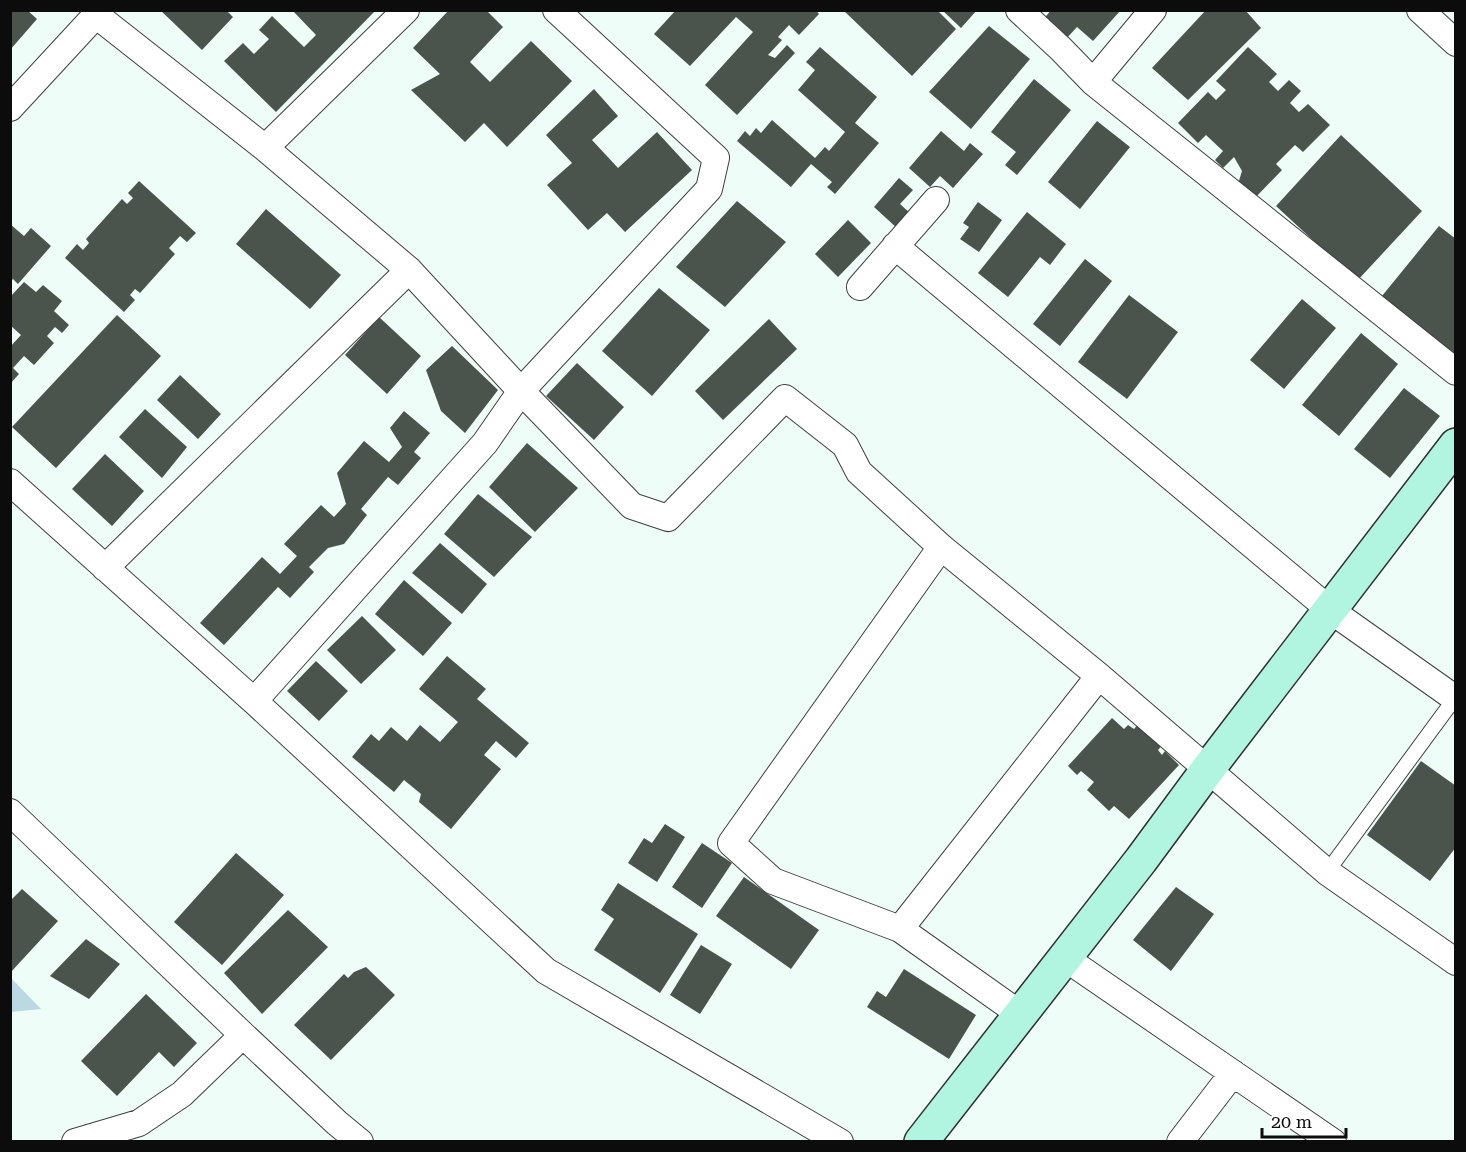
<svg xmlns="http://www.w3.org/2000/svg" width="1466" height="1152" viewBox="0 0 1466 1152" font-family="'Roboto Serif',serif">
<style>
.green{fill:#bcd8e3}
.building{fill:#4a534c}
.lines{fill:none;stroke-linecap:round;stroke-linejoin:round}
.lane-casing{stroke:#3f3f3f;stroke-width:16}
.street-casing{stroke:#3f3f3f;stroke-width:28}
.secondary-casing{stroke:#2e2e2e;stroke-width:36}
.lane{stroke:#fff;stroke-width:14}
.street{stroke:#fff;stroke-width:26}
.secondary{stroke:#b1f5e0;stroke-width:33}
</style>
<rect width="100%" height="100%" fill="#eefdf7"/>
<path class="green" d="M10,978H11L41,1009L11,1012Z"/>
<path class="building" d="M10,10H27L37,19L10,50Z
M160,10H226L233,17L202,50Z
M292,10H376L276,112L224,61L243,43L254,54L269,39L259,30L272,16L304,47L316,35Z
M449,10H486L503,27L470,62L490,82L531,41L572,81L507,147L484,123L465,142L411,90L440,74L413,48Z
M676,10H816L819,14L799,35L789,25L778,37L782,40L768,55L775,58L787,45L795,53L737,115L705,85L753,32L736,17L690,66L654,34Z
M843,10H937L956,29L912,76Z
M942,10H977L961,28Z
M1051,10H1121L1093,41L1077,27L1065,40L1043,20Z
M1206,10H1245L1261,28L1188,100L1152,68Z
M989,26L1030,59L971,129L929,92Z
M820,47L877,97L855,123L879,143L835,194L827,187L832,182L811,164L791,187L737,141L745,131L750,136L756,128L761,133L772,120L815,158L825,147L829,151L845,132L798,90L815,70L806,62Z
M1248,47L1277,74L1269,82L1278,91L1289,80L1301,91L1290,103L1299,112L1308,104L1330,125L1303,152L1295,145L1276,164L1282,170L1254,199L1238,184L1242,171L1234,157L1223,168L1215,160L1223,151L1206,135L1198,143L1178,123L1208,92L1216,100L1226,90L1216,81Z
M1034,79L1071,110L1017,175L1005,165L1016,152L991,132Z
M594,89L618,116L592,140L618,168L657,132L692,170L625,232L607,213L588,230L547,185L572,163L546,135Z
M1097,121L1130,147L1080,209L1048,182Z
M941,131L964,151L970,143L983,154L953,188L940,176L930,187L909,168Z
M1341,135L1422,211L1357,281L1276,206Z
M899,178L913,190L900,204L911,214L898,229L874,207Z
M139,181L196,233L187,242L180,236L169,248L175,254L140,293L135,289L130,295L135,300L124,312L65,258L77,244L83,250L89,243L86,239L122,199L127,204L133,198L128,193Z
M737,201L786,242L725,307L676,267Z
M978,202L1002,220L979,252L960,239L969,227L963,223Z
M266,209L341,275L310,309L236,244Z
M1027,212L1066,244L1050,265L1040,257L1008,297L978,273Z
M848,220L871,243L838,277L815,254Z
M10,224L24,236L31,228L51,246L18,284L13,279L10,282Z
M1439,226L1456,239V355L1382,296Z
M1085,259L1112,281L1060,346L1033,324Z
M24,282L36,292L43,285L62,301L54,311L69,325L62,333L55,327L47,336L54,343L34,365L24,356L13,368L19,374L10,384V347L21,335L10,325V297Z
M659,288L710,330L652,396L602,351Z
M1129,295L1178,332L1127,399L1078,362Z
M1302,299L1336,328L1284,389L1250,360Z
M117,315L161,356L56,468L12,427Z
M379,317L421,356L387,394L345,355Z
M769,319L797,349L723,420L695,391Z
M1361,333L1398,364L1339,436L1302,405Z
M452,346L498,390L465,433L441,411L426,370Z
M577,363L624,407L594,440L546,396Z
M180,375L221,414L198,439L157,400Z
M1404,388L1440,416L1390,478L1354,449Z
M145,409L187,447L162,478L119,437Z
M404,411L430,433L414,452L421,458L398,485L388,477L361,509L367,515L344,544L328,548L309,567L314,572L290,598L278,587L224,645L200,623L262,557L280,574L297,556L284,544L321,505L334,517L346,504L337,473L364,441L389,462L402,447L390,428Z
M527,443L578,488L535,532L489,487Z
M105,454L144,491L112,526L72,489Z
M478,494L532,537L494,577L444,534Z
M440,543L487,584L462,614L412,573Z
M404,580L452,623L423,656L375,614Z
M362,616L396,650L361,684L327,650Z
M447,656L486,689L477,699L529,743L516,758L496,741L484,755L501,769L451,829L419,802L421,794L404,780L394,792L352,757L371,734L379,741L391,727L407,741L420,725L440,742L458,722L419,689Z
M316,661L348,691L319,721L287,691Z
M1112,718L1124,729L1128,725L1134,729L1140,722L1164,743L1158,750L1162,755L1165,751L1179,765L1129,819L1114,806L1109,811L1087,790L1094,782L1081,771L1077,775L1068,766Z
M1421,761L1456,786V847L1430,881L1367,835Z
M665,824L685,837L657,882L628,863L644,838L652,843Z
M702,843L732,863L702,908L672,887Z
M236,853L284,895L222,965L174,922Z
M744,877L819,930L791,969L716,916Z
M618,883L698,934L660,993L594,950L614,919L601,910Z
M1176,887L1214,914L1171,971L1133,940Z
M22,889L58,921L10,973V901Z
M288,910L328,947L262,1014L224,973Z
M86,939L120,964L89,999L50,976Z
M701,945L732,964L700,1014L670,995Z
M366,967L395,995L331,1060L294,1025L344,974L348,978L354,972Z
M904,969L976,1015L949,1059L867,1007L877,991L886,997Z
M146,994L197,1043L174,1067L159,1052L117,1096L81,1061Z"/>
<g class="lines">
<g class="lane-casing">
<path id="lane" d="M1327,872L1455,698"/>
</g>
<g class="street-casing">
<path id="street" d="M556,10L716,158L709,189L521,391L485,443L254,701L546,971L840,1142
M1019,10L1061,49L1093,82
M1153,10L1093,82L1456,372
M1420,10L1456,43
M10,108L96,15L265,148L409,270L521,391L632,506L668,518L785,398L845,445L859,472L941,547L1099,676L1327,872L1456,962
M265,148L406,10
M895,246L1330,610L1456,699
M860,287L936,200
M10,482L254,701
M941,547L731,843L773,881L900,929L1020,1014
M105,568L409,270
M10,812L243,1035L337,1123L360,1142
M900,929L1099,676
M1065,958L1333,1142
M75,1142L139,1123L182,1094L243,1035
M1180,1142L1233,1073"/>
</g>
<g class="secondary-casing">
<path id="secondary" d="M921,1142L1141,860L1208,769L1456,445"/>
</g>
<use href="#lane" class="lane"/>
<use href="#street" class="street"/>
<use href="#secondary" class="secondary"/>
</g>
<rect width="1466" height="1152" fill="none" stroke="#0c0c0c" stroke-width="24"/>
<path d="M1262 1128v9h84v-9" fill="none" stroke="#0c0c0c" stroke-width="3"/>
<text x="1271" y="1128" font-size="18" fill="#0c0c0c" stroke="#ffffff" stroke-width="4.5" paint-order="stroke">20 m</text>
</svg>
